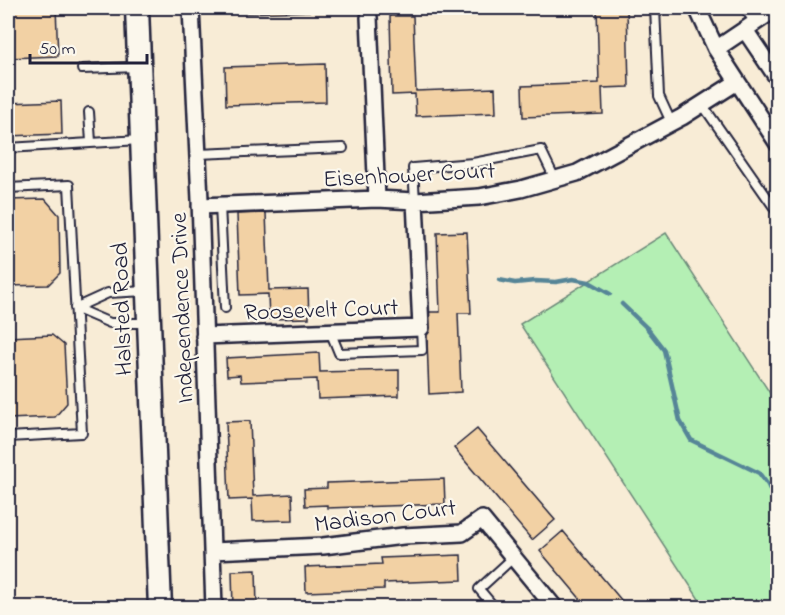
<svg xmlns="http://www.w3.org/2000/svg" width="785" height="615" viewBox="0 0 785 615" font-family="'Indie Flower',sans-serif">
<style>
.green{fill:#b4efb4;stroke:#6b8878;stroke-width:1.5}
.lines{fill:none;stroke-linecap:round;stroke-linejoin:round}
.stream{stroke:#568597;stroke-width:4.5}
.building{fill:#f2d1a4;stroke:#22223b;stroke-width:1.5}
.lane-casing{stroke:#22223b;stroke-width:12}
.street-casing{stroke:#22223b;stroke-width:20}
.secondary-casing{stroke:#22223b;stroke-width:27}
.lane{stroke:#fbf7ec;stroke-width:8}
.street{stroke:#fbf7ec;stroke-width:15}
.secondary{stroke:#fbf7ec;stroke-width:22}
.labels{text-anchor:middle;stroke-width:4.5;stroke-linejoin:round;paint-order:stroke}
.street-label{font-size:24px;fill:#22223b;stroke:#fbf7ec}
</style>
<rect width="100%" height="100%" fill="#f8ecd6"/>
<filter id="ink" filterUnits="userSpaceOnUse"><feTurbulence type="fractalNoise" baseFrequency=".0167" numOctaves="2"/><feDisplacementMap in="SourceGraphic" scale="12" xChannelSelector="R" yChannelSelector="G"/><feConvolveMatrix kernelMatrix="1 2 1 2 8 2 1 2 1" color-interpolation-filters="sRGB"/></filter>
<g filter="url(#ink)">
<path class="green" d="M666,233L777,404V607H704L520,324Z"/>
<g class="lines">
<path class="stream" d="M499,280L515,283L535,281L556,282L573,279L589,282L610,294
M622,304L647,328L664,350L680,421L691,440L759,473L768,485L778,506"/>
</g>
<path class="building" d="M8,8H56L58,56L8,58Z
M213,8H313V11L213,14Z
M597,8H627L629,87L602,88L603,114L523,117L522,86L599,83Z
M390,16H413L416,91L495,88L496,113L416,116L415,94L392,95Z
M325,64L326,102L226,105L225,67Z
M61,101L62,134L8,136V103Z
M45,199L59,215L60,273L48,285L8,286V200Z
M266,213L269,290L308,289L309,318L269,319L268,294L240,295L237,214Z
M467,232L471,313H458L461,392L429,394L426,312H440L437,233Z
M52,335L64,345L67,403L55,417L8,419V337Z
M319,353L320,372L399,370V396L318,399L317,379L241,382L240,375L227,376L226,358Z
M250,421L253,496L292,494L293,520L253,521L252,499L229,500L226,422Z
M477,429L555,520L532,540L454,448Z
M444,479L445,504L327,508V505L305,506L304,489L327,488V483Z
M563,531L628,608H588L540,551Z
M461,555L462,580L384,583V589L306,592L305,567L382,564L381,558Z
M256,570L257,608H233L232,571Z"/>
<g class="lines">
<g class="lane-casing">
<path id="lane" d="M657,8H655L659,96L671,122
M745,8L755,23
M82,69L138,67
M702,104L778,213
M89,112L91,142
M8,148L140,140
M198,154L343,148
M8,188L69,185L82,433L8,437
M415,201L413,168L473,163L541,150L555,179
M220,205L225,308
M75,308L110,323H146
M75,308L108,293L146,291
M330,331L339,353L422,350L421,328
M495,608L479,589L514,557"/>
</g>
<g class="street-casing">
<path id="street" d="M191,8L200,200L214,608
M697,8L716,49L778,144
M369,17L377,199
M745,30L778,79
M716,49L777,8
M200,206L377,199L415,201L479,197L521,189L577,173L682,117L737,82
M204,336L421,328L415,201
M212,551L323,546L403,536L462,533L482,519L555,608"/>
</g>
<g class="secondary-casing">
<path id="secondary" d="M137,8L160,608"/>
</g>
<use href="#lane" class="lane"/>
<use href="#street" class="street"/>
<use href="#secondary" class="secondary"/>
</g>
</g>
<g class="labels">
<g class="street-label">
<text transform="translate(409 174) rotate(-3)" y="8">Eisenhower Court</text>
<text transform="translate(181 308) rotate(-92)" y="8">Independence Drive</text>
<text transform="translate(121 309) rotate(-92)" y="8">Halsted Road</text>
<text transform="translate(321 309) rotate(-2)" y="8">Roosevelt Court</text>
<text transform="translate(385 515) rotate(-7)" y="8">Madison Court</text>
</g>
</g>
<rect width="785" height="615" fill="none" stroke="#fbf7ec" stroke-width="30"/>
<rect x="15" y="15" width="755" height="585" fill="none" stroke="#22223b" stroke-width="2" filter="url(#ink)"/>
<path d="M30 54v9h117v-9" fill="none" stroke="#22223b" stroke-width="3"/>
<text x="39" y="54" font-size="18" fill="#22223b" stroke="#fbf7ec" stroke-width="4.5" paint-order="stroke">50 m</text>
</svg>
